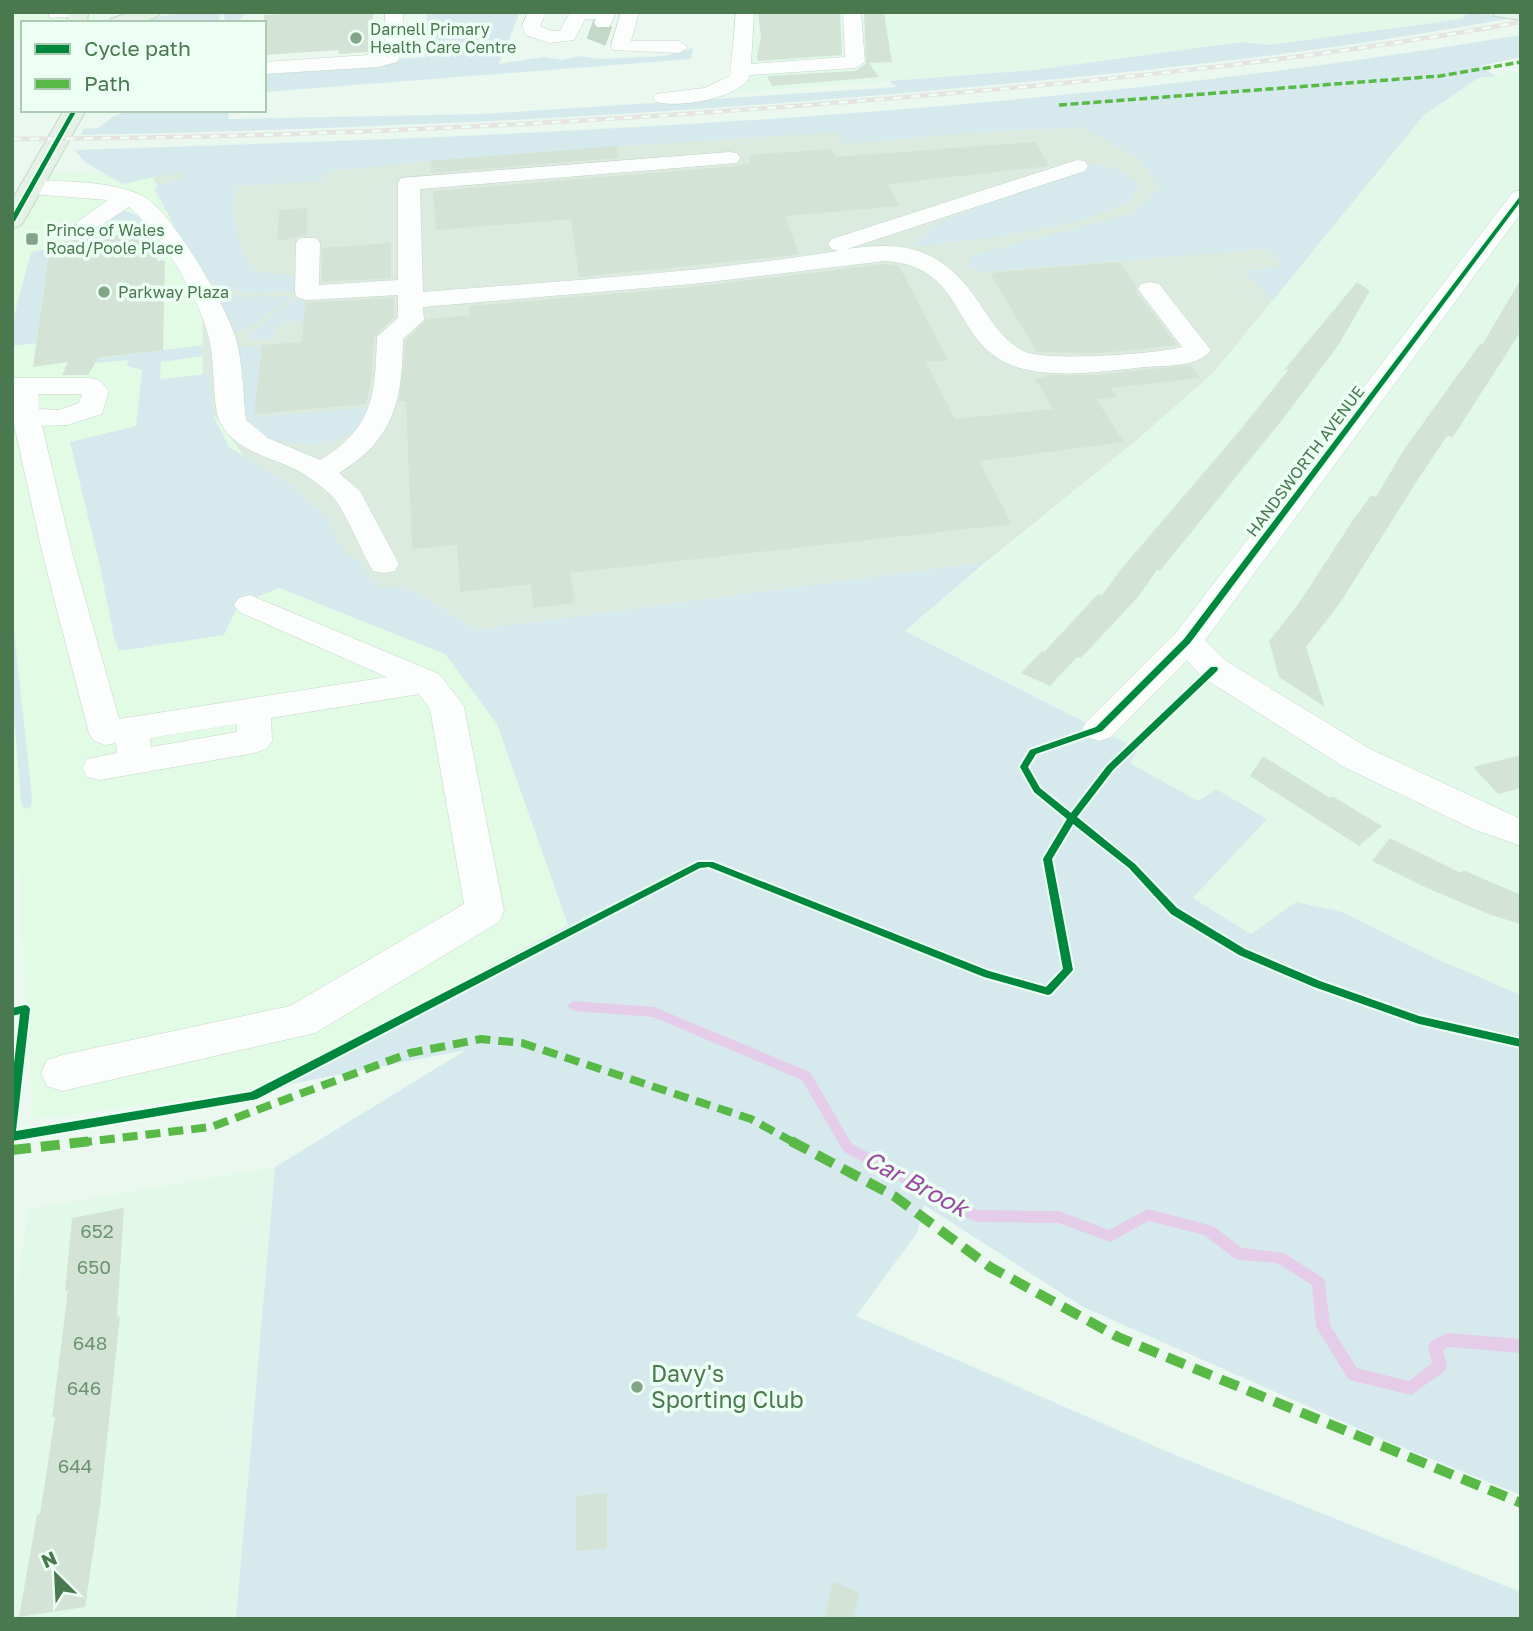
<svg xmlns="http://www.w3.org/2000/svg" width="1533" height="1631" viewBox="0 0 1533 1631" font-family="'Golos Text',sans-serif">
<style>
.residential{fill:#e2f9e9}
.commercial{fill:#e2fbe5}
.industrial{fill:#dcebe0}
.green{fill:#d6eaee}
.lines{fill:none;stroke-linecap:round;stroke-linejoin:round}
.stream{fill:#e5cdea;fill-rule:evenodd}
.building{fill:#d3e4d6}
.minor-tunnel{stroke:#c3d8c8;stroke-width:20;stroke-dasharray:20 10;stroke-linecap:butt}
.minor-casing{stroke:#c6d6ca;stroke-width:1}
.major-casing{stroke:#c6d7c9;stroke-width:2}
.highway-casing{stroke:#c6d7c9;stroke-width:2}
.minor{fill:#fcfefd;fill-rule:evenodd}
.major{fill:#e5f3eb;fill-rule:evenodd}
.highway{fill:#e4f2e6;fill-rule:evenodd}
.rail-casing{stroke:#e5e4e2;stroke-width:4.5}
.rail{stroke:#edfff4;stroke-width:2.5;stroke-dasharray:9;stroke-linecap:butt}
.quiet-far2{stroke:#58b947;stroke-width:3.5;stroke-dasharray:8 3.5;stroke-linecap:butt}
.quiet-far1{stroke:#58b947;stroke-width:8;stroke-dasharray:15 8;stroke-linecap:butt}
.quiet{stroke:#58b947;stroke-width:10;stroke-dasharray:19 10;stroke-linecap:butt}
.cycleway-casing{stroke:#edfff4;stroke-width:4}
.cycleway{fill:#00873e;fill-rule:evenodd}
.poi-dot{fill:#82a587;stroke:#edfff4;stroke-width:2.5}
.labels{text-anchor:middle;stroke-width:7;stroke-linejoin:round;paint-order:stroke}
.far-poi-label{font-size:16px;fill:#4a784f;stroke:#edfff4;text-anchor:start}
.far-street-label{font-size:16px;fill:#4a784f;stroke:#edfff4}
.near-number-label{font-size:19px;fill:#6e9573}
.near-poi-label{font-size:23px;fill:#4a784f;stroke:#edfff4;text-anchor:start}
.near-water-label{font-size:24px;font-style:italic;fill:#9b4ba1;stroke:#edfff4}
</style>
<rect width="100%" height="100%" fill="#ebf8f0"/>
<path class="residential" d="M737,12H1516V17L1466,14L1462,19L1269,45L1242,42L1034,70L728,93Z
M1521,71V995L1296,902L1251,934L1192,897L1266,819L1216,789L1198,801L1130,763L1137,748L905,631L1138,439L1214,372L1423,116L1478,78Z
M275,1167L236,1619H12V1306L29,1209Z"/>
<path class="commercial" d="M12,12H102L96,23H23V41H12Z
M37,172L151,174L202,277L203,400L298,530L368,576L380,587L419,593L439,609L497,724L568,925L255,1091L33,1119L18,875L12,825V214Z"/>
<path class="industrial" d="M1406,86L1423,116L1214,372L1138,439L986,562L475,630L419,593L402,587H380L368,576L298,530L203,400L202,277L151,174Z"/>
<path class="green" d="M191,12H248L236,23H225L224,14L219,15L220,23H136L160,16Z
M427,12H520L499,64L544,57L562,60L579,56L601,59L664,56L693,48L691,59L264,92V67L425,57Z
M1471,13L1516,17C1336,51 1153,71 970,87C674,115 378,129 81,135L84,129L98,128L114,116L130,110H230L228,119L482,114L897,87L889,81L1034,70L1242,42L1269,45L1462,19L1466,14Z
M1521,35V57L1480,66L1496,76L1478,78L1423,116L1273,300L1243,271L1283,266L1266,249L978,272L968,266L973,255L1133,213L1159,187L1140,159L1081,127L964,133L845,144L838,132C667,143 495,154 324,172L323,181L236,186C231,216 235,245 254,271L299,277L300,290C269,292 232,298 205,278C200,274 160,199 154,188L183,177L178,172L122,184L86,163L74,150C558,135 1042,115 1521,35Z
M1091,164L1118,169L1140,185L1127,203L1079,221L1002,236L912,247L936,224Z
M121,209L138,216L148,227L112,231L111,216Z
M49,249L36,343L12,346L15,312L30,256L33,251Z
M212,290L242,297L293,296L248,329L233,333L226,315Z
M293,300H305L304,320L278,323L274,338L252,340L248,335Z
M202,345L203,356L161,362L160,379L209,374L214,417L229,447L294,487L327,518L339,544L348,555L361,563L368,576L380,587H402L419,593L475,630L986,562L905,631L1138,749L1130,763L1198,801L1216,789L1267,819L1193,898L1251,934L1296,902L1342,912L1437,959L1521,995V1495L1384,1440L1083,1307L924,1205L917,1233L856,1316L1182,1458L1521,1592V1619H236L275,1167L466,1050L255,1091L568,925L497,724L445,654L279,588L238,605L224,635L119,651L114,637L99,562L70,442L136,426L142,370L127,366L128,360L94,363L95,359Z
M262,345L256,417L368,408V423C344,446 297,450 267,437C258,433 252,425 245,419L237,348Z
M12,611L32,798L31,807L24,809L21,802L12,690Z"/>
<g class="lines">
<path class="stream" d="M574,1001L654,1007L810,1072L852,1144L978,1210L1059,1211L1109,1230L1148,1209L1213,1226L1242,1248L1284,1253L1323,1278L1325,1282L1330,1325L1357,1368L1409,1381L1432,1363L1428,1347L1430,1342L1447,1333L1521,1339V1353L1448,1347L1443,1350L1447,1366L1445,1371L1411,1395L1353,1381L1348,1379L1316,1327L1312,1285L1277,1263L1239,1260L1234,1258L1204,1235L1149,1221L1110,1242L1059,1223L977,1222L972,1220L844,1152L802,1080L653,1017L574,1011L570,1009L568,1006L570,1003Z"/>
</g>
<path class="building" d="M310,12H373L371,52L338,54L339,50L264,55V15Z
M758,12L840,14L842,55L759,61L757,57L761,38Z
M864,13H884L892,62L869,63L879,77L772,86L767,76L855,71L866,64Z
M1035,142L1049,166L888,184L899,206L785,216L799,254L786,256L579,277L571,219L436,230L433,191L737,166L750,164V155L830,149L837,157Z
M616,146L619,158L431,173L430,161Z
M307,208V235L277,241L279,210Z
M145,232V250L158,248L157,261L165,260L163,350L98,358L88,375H62L68,362L33,367L50,243Z
M391,243V278L322,282V248Z
M1119,262L1136,286V291L1177,345L1101,353L1037,352L990,273Z
M885,264L899,266L948,360L926,362L955,419L1053,409L1035,379L1051,375H1094L1190,365L1200,378L1110,388L1117,397L1096,399L1124,442L979,461L1012,524L570,573L575,603L533,608L531,584L460,592L457,545L412,549L406,401H399L406,340L427,319L470,315L469,306L692,287Z
M1521,279V331L1516,339L1453,437L1447,436L1417,481L1340,603L1306,647L1325,707L1279,677L1269,641L1297,606L1355,517L1371,495L1376,497L1403,451L1480,344L1482,345Z
M1357,282L1370,291L1337,347L1286,415L1160,571L1157,570L1138,597L1081,658L1077,657L1050,686L1021,673L1042,651L1044,652L1098,594L1102,595L1122,568L1236,435L1289,369L1284,370Z
M394,298V318L374,337L372,376L366,404L254,414L262,345L302,342L305,302Z
M1521,755V788L1498,794L1473,767Z
M1263,756L1330,798L1332,796L1382,826L1359,846L1250,776Z
M1390,838L1461,873L1463,870L1521,895V924L1491,915L1427,888L1372,861Z
M124,1208L117,1317L120,1316L100,1506L85,1607L19,1617L37,1515L40,1514L55,1417H52L68,1290L65,1291L72,1218Z
M607,1493V1548L576,1551V1496Z
M833,1581L859,1593L853,1619H824Z"/>
<g class="lines">
<path class="minor-tunnel" d="M596,42L603,23"/>
<g class="minor-casing">
<path id="minor" d="M48,12H85L82,16L50,18Z
M385,12H403L404,50L397,62L378,67L264,74V62L383,54L386,50Z
M528,12H546L540,26L551,31H560L570,12L616,13L609,27H597L594,23L596,19H585L574,40L549,43L526,35L522,26Z
M621,12H639L631,41H679L688,47L679,53L613,50L611,46Z
M736,12H754L751,64L845,57L843,12H861L865,62L855,68L750,75C741,99 678,108 656,102L653,98L656,94L704,88L730,76Z
M729,152L737,153L740,158L737,163L420,189L423,292C562,281 701,273 838,251L832,249L828,244L832,239L1077,160L1085,161L1088,166L1085,171L847,249C910,240 944,250 980,304C992,322 1003,340 1023,351C1043,362 1158,354 1182,347L1138,289L1141,284L1150,282L1159,284L1211,350C1198,368 1165,365 1145,367C1106,371 1043,381 1007,363C951,337 965,266 885,261L692,284L423,307L424,320L403,339C402,401 395,439 339,473L360,491L399,564L395,571L384,573L373,571L369,564C360,548 342,504 330,494C320,485 307,475 295,469C268,456 235,451 220,422C213,409 214,365 211,348C205,306 161,232 129,207C114,216 97,232 79,228L76,223L108,200L31,194L23,192L20,187L23,182L31,180C66,182 110,180 143,196C172,211 227,307 236,339C243,365 243,393 246,420L268,438L320,460C374,428 375,395 377,337L398,318V295L307,300L298,298L295,293L296,243L300,238H316L320,243L319,285L398,280V183L401,178Z
M1521,190V213L1205,640L1226,661L1370,749L1521,819V846L1473,829L1344,767L1202,677L1187,660L1111,737L1099,741L1087,737L1082,729L1087,721L1175,634L1513,192Z
M12,378H90L99,380L109,391L102,414L67,425L42,426L73,556L119,719L387,677L239,612L234,605L239,598L250,595L439,674L459,699L464,707L504,911L499,922L315,1033L62,1091L47,1086L41,1073L47,1060L62,1055L290,1006L464,904L430,709L419,694L271,718L272,741L266,749L254,753L100,780L87,777L82,768L87,759L117,753L116,743L106,745L94,741L89,733L43,556L12,415ZM38,394H82L79,403L59,410L39,409ZM237,724V732L151,747L150,738Z"/>
</g>
<g class="major-casing">
<path id="major" d="M1493,12H1521V20L1495,16Z"/>
</g>
<g class="highway-casing">
<path id="highway" d="M69,12H88L87,23H67Z
M132,12H162C149,25 125,23 108,23L110,19Z
M64,110H86L24,221L20,226L12,228V200Z"/>
</g>
<use href="#minor" class="minor"/>
<use href="#major" class="major"/>
<use href="#highway" class="highway"/>
<g class="rail-casing">
<path id="rail" d="M12,139C286,138 560,125 833,103C1064,85 1293,63 1521,22"/>
</g>
<use href="#rail" class="rail"/>
<path class="quiet-far2" d="M1059,105L1440,76L1521,62"/>
<path class="quiet-far1" d="M77,1143L211,1127L410,1053L481,1039L522,1043L751,1119L795,1143"/>
<path class="quiet" d="M791,1141L894,1196L990,1267L1118,1337L1521,1503
M12,1150L92,1141"/>
<g class="cycleway-casing">
<path id="cycleway" d="M72,110H77L15,221L12,223V216Z
M1521,195V201L1190,643L1102,731L1036,754L1028,767L1040,788L1071,813L1107,766L1211,667H1217L1218,669L1217,671L1113,770L1077,817L1135,864L1177,908L1245,949L1320,981L1419,1016L1521,1039V1047L1419,1024L1314,987L1239,955L1171,914L1129,868L1073,824L1052,859L1073,970L1051,994L1048,995L984,977L709,867L700,868L257,1099L12,1141V1080L20,1014L12,1016V1008L25,1005L28,1006L30,1009L16,1131L251,1092L698,862H713L989,971L1046,987L1063,969L1043,859L1067,819L1034,792L1020,767L1021,765L1030,750L1096,727L1184,639Z"/>
</g>
<use href="#cycleway" class="cycleway"/>
</g>
<g class="poi-dot">
<circle cx="356" cy="38" r="7"/>
<rect x="25" y="232" width="14" height="14" rx="3.5"/>
<circle cx="104" cy="292" r="7"/>
<circle cx="637" cy="1387" r="7"/>
</g>
<g class="labels">
<g class="far-poi-label">
<text x="370" y="35">Darnell Primary<tspan x="370" dy="18">Health Care Centre</tspan></text>
<text x="46" y="236">Prince of Wales<tspan x="46" dy="18">Road/Poole Place</tspan></text>
<text x="118" y="298">Parkway Plaza</text>
</g>
<g class="far-street-label">
<text transform="translate(1305 461) rotate(-53)" y="6">HANDSWORTH AVENUE</text>
</g>
<g class="near-number-label">
<text x="97" y="1238">652</text>
<text x="94" y="1274">650</text>
<text x="90" y="1350">648</text>
<text x="84" y="1395">646</text>
<text x="75" y="1473">644</text>
</g>
<g class="near-poi-label">
<text x="651" y="1382">Davy's<tspan x="651" dy="26">Sporting Club</tspan></text>
</g>
<g class="near-water-label">
<text transform="translate(916 1184) rotate(28)" y="8">Car Brook</text>
</g>
</g>
<rect width="1533" height="1631" fill="none" stroke="#4a784f" stroke-width="28"/>
<rect x="21" y="21" width="245" height="91" fill="#edfff4" stroke="#acc9b2" stroke-width="2"/>
<rect x="35" y="44" width="35" height="10" fill="#00873e" stroke="#acc9b2" stroke-width="2"/>
<text x="84" y="56" font-size="21" fill="#4a784f">Cycle path</text>
<rect x="35" y="79" width="35" height="10" fill="#58b947" stroke="#acc9b2" stroke-width="2"/>
<text x="84" y="91" font-size="21" fill="#4a784f">Path</text>
<g transform="translate(56 1575) rotate(336)" stroke="#edfff4" stroke-width="5" paint-order="stroke">
<path d="M0-5L12 26L0 18L-12 26Z" fill="#4a784f"/>
<text y="-10" font-size="19" font-weight="bold" text-anchor="middle" fill="#4a784f">N</text>
</g>
</svg>
